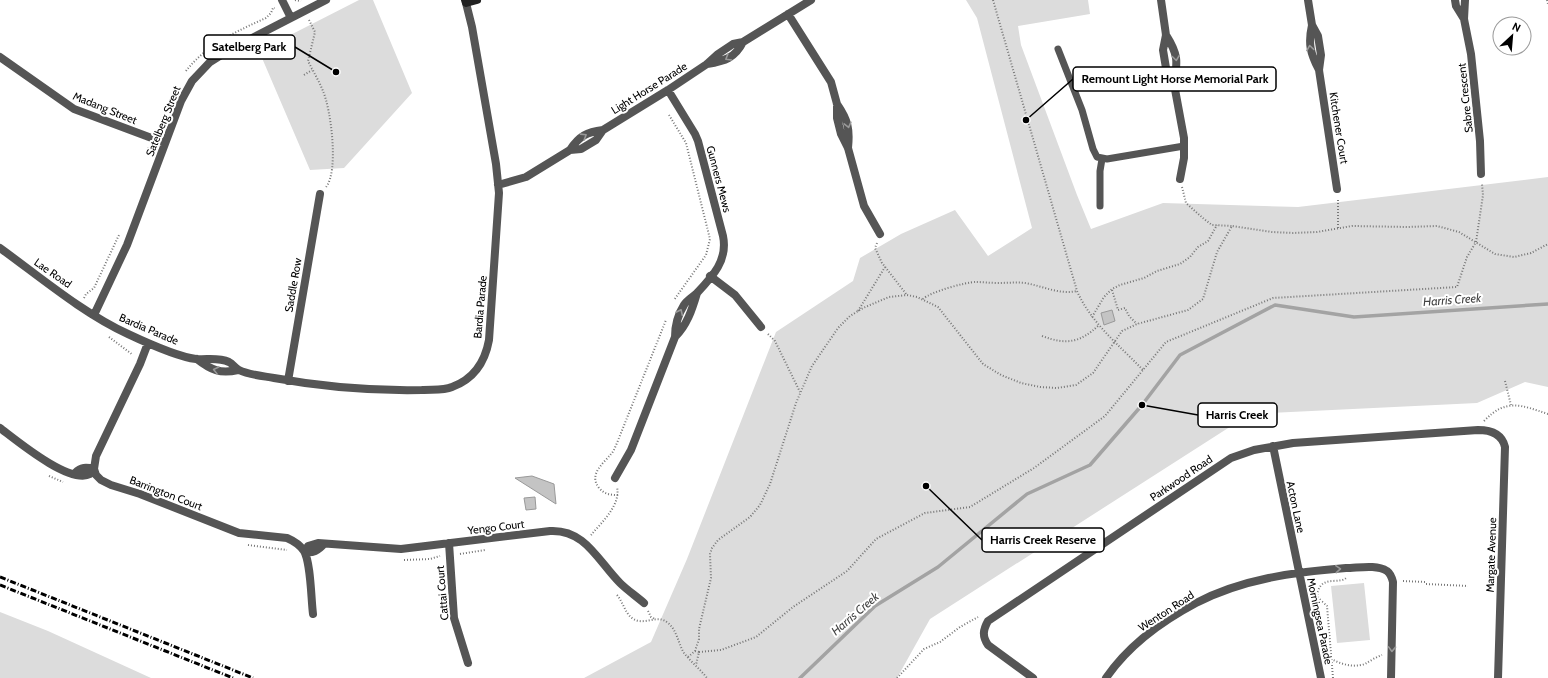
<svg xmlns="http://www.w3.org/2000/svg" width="1548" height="678" viewBox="0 0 1548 678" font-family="Cabin,sans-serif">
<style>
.green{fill:#dcdcdc}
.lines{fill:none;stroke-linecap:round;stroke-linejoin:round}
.stream{stroke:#a3a3a3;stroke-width:3.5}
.building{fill:#c4c4c4;stroke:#999}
.path{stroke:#777;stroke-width:2;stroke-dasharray:1 2;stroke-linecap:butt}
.lane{stroke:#555;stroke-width:7}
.street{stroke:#555;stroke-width:8}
.secondary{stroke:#222;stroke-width:8}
.rail{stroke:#000;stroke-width:3;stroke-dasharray:6 2 1 2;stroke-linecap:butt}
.oneway{stroke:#999}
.labels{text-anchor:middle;stroke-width:4;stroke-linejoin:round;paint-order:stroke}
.street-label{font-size:11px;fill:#000;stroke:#fff}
.water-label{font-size:12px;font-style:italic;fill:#444;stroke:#fff}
.leader{fill:none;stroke:#000;stroke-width:1.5}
.callout-dot{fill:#000;stroke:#fff;stroke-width:1.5}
.callout{fill:#fff;stroke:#000;stroke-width:1.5}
.callout-label{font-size:12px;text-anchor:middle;font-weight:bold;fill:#000}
</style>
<rect width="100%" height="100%" fill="#fff"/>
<path class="green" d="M359,0H373L412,93L344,168L310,170L259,51Z
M966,0H1088L1090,14L1018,26L1021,45L1077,195L1091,229L1163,203L1298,207L1548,177V387L1525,382L1477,403L1250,414L930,619L897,678H584L651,642L687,559L776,332L853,281L860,258L901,234L955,210L988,256L1032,228L977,18Z
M1364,583L1370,640L1337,643L1331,586Z
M0,612L48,631L151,678H0Z"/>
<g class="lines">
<path class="stream" d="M800,678L875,606L938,567L1027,494L1090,465L1142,405L1180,355L1275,305L1354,317L1548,304"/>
</g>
<path class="building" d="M1112,310L1115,321L1104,325L1101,313Z
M532,476L554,484L556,504L515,478Z
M535,497L536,509L526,510L524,498Z"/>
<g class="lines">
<path class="path" d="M295,0L301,1
M993,0L1077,291C1091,323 1120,346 1143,370
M1547,0L1548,4
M309,20L315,32L308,61C313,71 319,81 323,91C331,110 339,171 326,187
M186,71C206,45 237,31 266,18L271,13L273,8H275
M304,75L312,70
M669,115L686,143L710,239L706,255L674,300
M148,147L149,156
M1182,187L1186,203L1204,219L1212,225L1232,226
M1338,228V199
M877,243L875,248L882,263L907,295
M1112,290L1118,310L1125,308L1129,316L1137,324
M84,298L86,294L94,288L119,235
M923,299C930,292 966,282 976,282C983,282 990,283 998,283C1007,283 1016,282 1025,283C1043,286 1059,295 1077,291
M858,311L885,267
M1092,317L1104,297L1112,289L1120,285L1144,278L1157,271L1180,264L1190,257L1198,247L1208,241L1217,225
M768,334L775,341L800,392
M1042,336C1066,345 1080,343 1099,325
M109,337L133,355
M1505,381L1511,405
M1484,421C1506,398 1521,405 1548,414
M49,476L63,482
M618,495C610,495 604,494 599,488C588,474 604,463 611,454C614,451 615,447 617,443L666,320
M591,535C602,522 621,505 617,487
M248,545L287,550
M460,554L485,550
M404,560L430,559L440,556
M1403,581L1426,582
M1426,584L1468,586
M617,595C623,602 625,613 632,618C644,627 657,613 668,623C677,630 678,643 684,653C691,662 700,669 707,678
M648,611L651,617L655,619
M695,651L699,652L696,665
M699,652L721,650L756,637L793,607L847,571L876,539L925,513L970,507L1034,468L1105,416L1166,342L1273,298L1457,287L1467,257L1476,242L1483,195L1482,184
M688,657L695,651L699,639V629L711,578L710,554L712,548L718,540L750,517L760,505L770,484L796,403L812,366L838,328L850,316L863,308L889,297L907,295L917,297L938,307L983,364L1001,375L1021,383L1040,387L1057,388L1076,385L1093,373L1122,331L1137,324L1188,310L1203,299L1217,252L1232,226L1272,232L1293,233L1317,232L1352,226L1407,227L1437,226L1459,232L1495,254L1514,257L1531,253L1548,244
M1331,659C1341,664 1353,668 1365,664C1370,661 1376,657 1382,655
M897,678L924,649L940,642L960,627L978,617
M1333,678L1327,606C1325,604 1320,600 1318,597C1317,595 1317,593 1318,591C1323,575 1341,585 1347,577"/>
<path class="lane" d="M1058,49L1082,110L1093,149L1097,157L1107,159L1184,146
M1100,206V171L1102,159"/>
<path class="street" d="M282,0L291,18
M1161,0L1166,35L1163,50L1166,68L1174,84L1184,138V158L1180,179
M1308,0L1312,25L1318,36L1321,55L1319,70L1337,189
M1455,0L1456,6L1464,19
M1465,0L1464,19L1471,54L1480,141L1481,174
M788,14L831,82L837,104V118L841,134L848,148L864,206L880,234
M1312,25C1308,43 1310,53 1319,70
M1166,35C1178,54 1178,61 1174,83
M0,57L74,109L165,143
M707,64C725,61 735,58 743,42
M837,104C848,120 850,129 848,148
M570,150C579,136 587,132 603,130
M498,185L526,177L570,150L581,149L596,140L603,130L668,90L707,64L718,54L733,44L743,42L811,0
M0,248C40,277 84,314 128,334C145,342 179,357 196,359C207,360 218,357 229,362C233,364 235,368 239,370C249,375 263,376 274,378C323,387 372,391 422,390C431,389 443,391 452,387C474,379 485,362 489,340L499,193L496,164L472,27L466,3
M710,276L735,295L761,327
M94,315L127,245L181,101L192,81L210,62L229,50L326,0
M675,337C687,325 692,310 697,293
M148,343L140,364L96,456L94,469L96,475L101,480L111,485L140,494L239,533L287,538C294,541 300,545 304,551C311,563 311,599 313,614
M197,359C211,370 220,374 238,370
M288,381L320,194
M0,428C16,440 70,485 90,474C91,473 93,471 94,469C86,467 81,467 75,473
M1273,446L1321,678
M615,478L631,450L675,337C675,325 677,316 684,305C687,300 693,297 697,293C713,276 728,260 723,236L698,141L695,134L668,90
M449,543L454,618L468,663
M324,544C318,551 313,553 305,552L308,546L318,543L401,549L550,531C585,529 598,561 620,583C627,590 636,596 644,603
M1033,678L988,645C982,636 983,630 988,621L1231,458L1254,450L1293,443L1478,430C1491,430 1502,434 1505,447L1498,678
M1106,678C1128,646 1162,621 1196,603C1242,579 1294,572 1346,568C1358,568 1376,564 1387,571C1391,574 1392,578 1393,582L1391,678"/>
<path class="secondary" d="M465,0L466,3L477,0"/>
<path class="rail" d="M0,577L253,678
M0,585L233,678"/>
</g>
<defs><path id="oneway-chevron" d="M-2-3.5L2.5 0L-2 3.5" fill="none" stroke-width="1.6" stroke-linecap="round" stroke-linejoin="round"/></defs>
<g class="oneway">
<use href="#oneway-chevron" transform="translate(1310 48) rotate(-99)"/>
<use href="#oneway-chevron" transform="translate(728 58) rotate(149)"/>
<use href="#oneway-chevron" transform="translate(1176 58) rotate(82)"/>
<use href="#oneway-chevron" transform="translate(848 125) rotate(76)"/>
<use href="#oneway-chevron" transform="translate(584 136) rotate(-32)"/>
<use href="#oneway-chevron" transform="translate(680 312) rotate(-65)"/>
<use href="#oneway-chevron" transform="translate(216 370) rotate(-166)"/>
<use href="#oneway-chevron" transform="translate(1338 569) rotate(-4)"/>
<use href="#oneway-chevron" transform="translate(1392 649) rotate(92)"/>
</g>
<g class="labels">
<g class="street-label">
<text transform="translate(649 88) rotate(-32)" y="4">Light Horse Parade</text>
<text transform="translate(1465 98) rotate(-96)" y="4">Sabre Crescent</text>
<text transform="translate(105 108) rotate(22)" y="4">Madang Street</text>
<text transform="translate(163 121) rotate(-68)" y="4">Satelberg Street</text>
<text transform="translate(1339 128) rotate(81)" y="4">Kitchener Court</text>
<text transform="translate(719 179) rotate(75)" y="4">Gunners Mews</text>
<text transform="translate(53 273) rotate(35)" y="4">Lae Road</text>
<text transform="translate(293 285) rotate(-80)" y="4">Saddle Row</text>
<text transform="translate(480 307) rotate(-85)" y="4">Bardia Parade</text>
<text transform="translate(149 329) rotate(23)" y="4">Bardia Parade</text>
<text transform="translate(1181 478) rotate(-34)" y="4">Parkwood Road</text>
<text transform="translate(166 493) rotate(21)" y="4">Barrington Court</text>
<text transform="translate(1296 507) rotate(78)" y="4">Acton Lane</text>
<text transform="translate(496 527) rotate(-7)" y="4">Yengo Court</text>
<text transform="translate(1491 555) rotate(-88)" y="4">Margate Avenue</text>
<text transform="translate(442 593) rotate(-95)" y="4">Cattai Court</text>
<text transform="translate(1166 611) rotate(-33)" y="4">Wenton Road</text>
<text transform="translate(1320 621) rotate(78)" y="4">Morningsea Parade</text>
</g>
<g class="water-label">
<text transform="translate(1452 300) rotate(-4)" y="4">Harris Creek</text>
<text transform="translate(855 614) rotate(-41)" y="4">Harris Creek</text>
</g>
</g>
<path class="leader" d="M336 72L295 47M1026 120L1073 79M1142 405L1198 415M926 486L982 540"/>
<g class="callout-dot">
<circle cx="336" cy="72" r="4"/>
<circle cx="1026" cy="120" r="4"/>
<circle cx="1142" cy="405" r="4"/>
<circle cx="926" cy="486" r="4"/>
</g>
<g class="callout">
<rect x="204" y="35" width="91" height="24" rx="4"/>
<rect x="1073" y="67" width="203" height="24" rx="4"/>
<rect x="1198" y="403" width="79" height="24" rx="4"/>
<rect x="982" y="528" width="122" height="24" rx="4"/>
</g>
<g class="callout-label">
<text x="249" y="51">Satelberg Park</text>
<text x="1175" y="83">Remount Light Horse Memorial Park</text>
<text x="1237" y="419">Harris Creek</text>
<text x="1043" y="544">Harris Creek Reserve</text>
</g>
<g transform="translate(1512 36) rotate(26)"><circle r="19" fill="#ffffff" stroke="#999999"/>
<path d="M0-3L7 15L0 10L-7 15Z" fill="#000000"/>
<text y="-6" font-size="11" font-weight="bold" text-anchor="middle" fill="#000000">N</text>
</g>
</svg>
